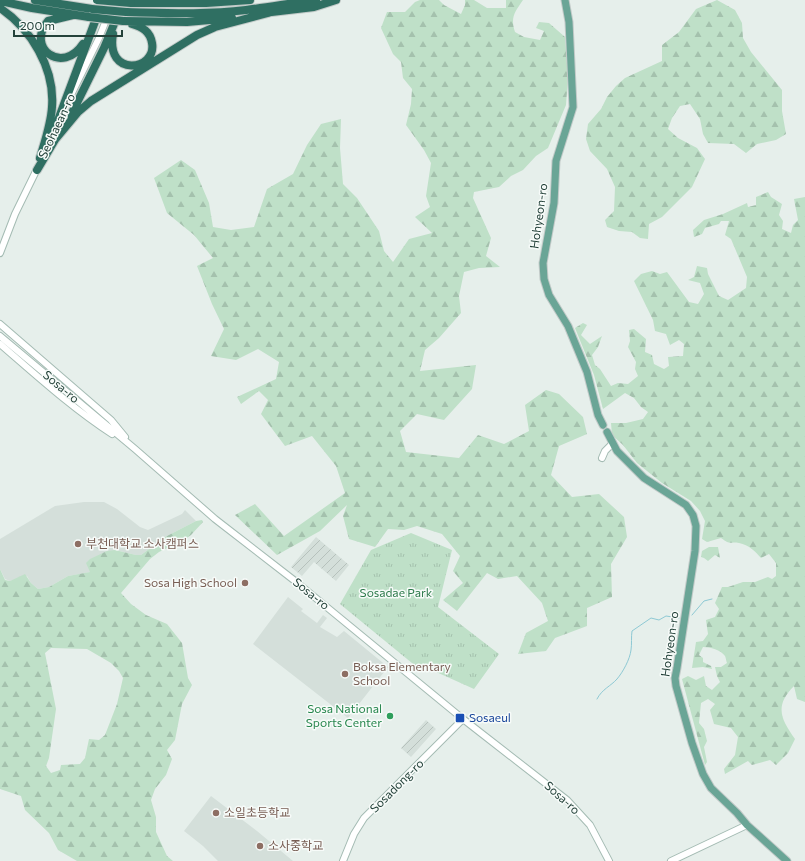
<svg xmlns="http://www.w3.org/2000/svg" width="805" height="861" viewBox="0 0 805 861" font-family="Commissioner,'Noto Sans KR',sans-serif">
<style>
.built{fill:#d4dfda}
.industrial{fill:url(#industrial-furrows)}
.grass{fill:url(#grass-tufts)}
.forest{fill:url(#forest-firs);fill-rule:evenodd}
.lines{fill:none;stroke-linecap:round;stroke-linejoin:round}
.stream{stroke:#8ec9d4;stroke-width:1}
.secondary-casing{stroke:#a4bbb3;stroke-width:8}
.primary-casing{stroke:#c2cac8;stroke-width:9}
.highway-casing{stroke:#c2cac8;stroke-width:10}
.secondary{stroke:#fff;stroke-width:6}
.primary{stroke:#6aa596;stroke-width:7}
.highway{stroke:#2f6f62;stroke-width:8}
.highway-bridge-casing{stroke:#c2cac8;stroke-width:10;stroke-linecap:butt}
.highway-bridge{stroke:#2f6f62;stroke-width:8}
.education-dot{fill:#8d6e63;stroke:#f7fbf9;stroke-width:1.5}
.leisure-dot{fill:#2e9e5b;stroke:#f7fbf9;stroke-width:1.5}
.transit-dot{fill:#1a4fb4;stroke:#f7fbf9;stroke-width:1.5}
.labels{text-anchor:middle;stroke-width:3;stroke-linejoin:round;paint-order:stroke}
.street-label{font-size:12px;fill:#24423a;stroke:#f7fbf9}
.education-label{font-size:12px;fill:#785e54;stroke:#f7fbf9;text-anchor:start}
.park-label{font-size:12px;fill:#2d7a4b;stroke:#f7fbf9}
.leisure-label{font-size:12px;fill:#27864d;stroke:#f7fbf9;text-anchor:end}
.transit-label{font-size:12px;fill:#164399;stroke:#f7fbf9;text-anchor:start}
</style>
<defs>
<pattern id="industrial-furrows" width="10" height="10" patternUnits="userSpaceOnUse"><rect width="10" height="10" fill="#d4dfda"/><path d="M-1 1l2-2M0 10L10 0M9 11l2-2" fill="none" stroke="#b6c1bc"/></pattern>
<pattern id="grass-tufts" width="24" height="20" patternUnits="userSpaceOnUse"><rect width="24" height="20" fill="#bfe0c8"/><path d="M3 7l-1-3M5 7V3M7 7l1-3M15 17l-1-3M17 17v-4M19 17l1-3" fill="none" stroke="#a4c1ad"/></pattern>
<pattern id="forest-firs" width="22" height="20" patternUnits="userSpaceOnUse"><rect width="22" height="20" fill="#bfe0c8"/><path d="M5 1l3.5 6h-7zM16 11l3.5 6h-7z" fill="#a4c1ad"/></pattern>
</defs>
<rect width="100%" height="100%" fill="#e6efeb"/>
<path class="built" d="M84,502H104L117,509L140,527L148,530L182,514L185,510L196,521L165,537L141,555H136L115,550L91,572L68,576L49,587L38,589L31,583L27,576L10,581L5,579L0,569V539L55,506Z
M288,597L303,609L301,611L317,623L323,615L327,618L320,627L337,637L344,631L388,667L348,718L253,644Z
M211,796L257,831L293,861H218L203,846L184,831Z"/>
<path class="industrial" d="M316,537L349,565L336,581L314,562L302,576L291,567Z
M426,720L436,729L411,757L401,748Z"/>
<path class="grass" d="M411,533L452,550L438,607L499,654L474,689L434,671L418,668L340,604L371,550Z"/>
<path class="forest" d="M420,0H439L444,5L461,14L465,5V0H474L487,8H506V0H543H523C515,12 510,17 515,32L524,37L540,40L544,31L536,28L539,22L549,23L565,37L568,77L566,105L548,148L536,156L523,170L511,176L499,187L474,192L473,198L491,238L486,256L500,267L479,268L464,272L459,296L461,313L439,338L425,350L420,371L476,365L472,389L444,420L417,414L400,431L406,452L459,458L478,435L504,444L529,431L525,405L546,390L559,394L583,417L587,434L559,446L551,475L572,497L599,494L624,517L627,537L611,564L612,597L587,608V626L555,638L546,651L518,654L526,633L548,621L542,603L517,576L498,579L487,573L457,611L443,600L463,583L453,571L460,556L442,534L417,526L404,530L388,529L375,547L349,539L343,516L347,505L320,531L277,555L235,515L255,504L284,536L345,493L336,466L312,436L285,446L261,414L268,400L259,391L241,404L237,397L276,379L279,362L258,349L236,360L211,356L224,329L212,304L197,266L213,258L194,235L167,213L154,178L181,160L195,170L209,203L213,227L231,230L254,227L267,189L293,174L307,145L321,124L341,119L340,148L343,184L357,198L379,231L384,251L393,262L409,239L432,233L415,217L430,207L426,196L431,163L424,150L406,125L411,104L412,89L403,78L401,62L393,54L381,28L387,12H405L415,2Z
M717,0L735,10L742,23L743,38L751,52L782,90V111L786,134L776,140L757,144L746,153L734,144L708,143L703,134L700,119L690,104L680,106L672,118L668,129L678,138L697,148L705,159L692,187L662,217L649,224L648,239L640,238L632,232L619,231L607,227L605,220L614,211L615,187L607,169L590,151L586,139L588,124L601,109L607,97L616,86L625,78L662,61V45L679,32L696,9Z
M768,192L771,197L782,204L779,215L783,221L782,229L791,233L793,225L798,220L794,199L805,197V702L797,699L794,686C774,706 781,719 795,739L788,753L776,765L770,760L752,765L748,761L725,774L724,769L735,755L738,737L731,728L714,724L710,710L715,704L708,699L701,703L699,723L704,729L707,741L704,747L707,762L705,765L682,679L688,676L696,680L704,676L706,686L712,690L720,682L717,676L715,667H721L727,663C726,661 726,658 725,656C721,650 710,647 703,647L699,655L703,658V662L711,666L712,669L703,667L692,668L696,642L703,641L708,634L706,620L715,617L719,609L715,603L722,587H728L743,582H755L768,577L772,579L776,576V563L769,554L761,558C755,551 749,545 739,543C729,541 732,546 721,538L707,542L702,539L705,521L700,511L691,501L662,483L637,463L623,445L612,435L611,423H626L643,419L648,412L641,407L634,398L625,393L603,409L594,375L575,328L583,323L587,325L581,335L590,344L602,336L598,347L592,355L595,365L600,369L611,386L618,383L628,384L638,376L635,369L636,362L628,347L630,341L629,330L634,329L646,339L645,352L652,355L654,364L664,369L669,366L668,357L683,356L684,344L679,340L670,345L666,334L655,331L653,320L634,281L641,274L652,271L660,274L667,272L689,302L698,304L704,294L700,283L688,280L694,277L697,266L707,268L708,274L719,296L728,300L746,288L747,277L731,239L725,235L729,221H721L719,224L705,228L702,234L694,237L693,230L704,220L723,214L747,203L748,207L756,205V197Z
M202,520L203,522L191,535L184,540L159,552L150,559L121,593L131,604L146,615L167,624L182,643L188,678L192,685L182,704L175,740L167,750L172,759L166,775L155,789L151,800L156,817V832L167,856L173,861H77L58,850L49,833L25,810L21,796L0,789V569L5,580L10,581L25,574L31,583L38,589L49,587L68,576L90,572L86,563L90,559L107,551L115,550L136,555H141L165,537L196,521ZM51,648L87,649L111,663L119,671L123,678L117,704L105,735L99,740L89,739L85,758L80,764L61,765L60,770L51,773L46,766L49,758L56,709L45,653Z
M709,547H718L720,558L715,555L708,561L704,558L701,557L702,551Z"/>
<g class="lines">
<path class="stream" d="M692,615L704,601L712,599
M597,699C602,689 611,686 617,679C623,672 630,659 631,650C632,644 631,637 632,631L651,618L659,620L666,616L679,618"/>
<g class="secondary-casing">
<path id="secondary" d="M70,97L99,38L114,0
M0,253L15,214L38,167
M0,324L111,420L125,437
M0,336L135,449L215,519L295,581L463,719L567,800L590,825L609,861
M0,344C36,375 72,408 112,434
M602,458L605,451L613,443
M343,861L354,834L364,818L463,719
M671,861L747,825"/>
</g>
<g class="primary-casing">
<path id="primary" d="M565,0L569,22L573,107L556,161L554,203L543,263L544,279L549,295L568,326L587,372L598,415L603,425
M607,432L617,451L644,478L686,505L693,515L696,526L695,551L677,668L675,678L676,686L692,743L703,774L711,788L737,813L747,825L787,861"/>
</g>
<g class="highway-casing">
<path id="highway" d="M35,0L92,9
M0,1L32,8L89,17
M131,3H206L250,0
M0,8C31,29 55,68 52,107C51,124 45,141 40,158
M126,12C166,13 206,15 246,10C269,7 293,3 316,0
M263,13L314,7L336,0
M73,15L48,21C25,48 63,75 83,44
M123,21L187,22L232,18
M113,34C105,78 157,71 152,43C150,31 142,27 132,24
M71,115L104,48L124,0
M54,131L103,0
M53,142L78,112L91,101L197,35L215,27L268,13
M37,170L56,138"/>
</g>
<use href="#secondary" class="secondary"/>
<use href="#primary" class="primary"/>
<use href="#highway" class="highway"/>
<g class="highway-bridge-casing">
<path id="highway-bridge" d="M97,0L131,3
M92,9L126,12
M89,17L123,21"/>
</g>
<use href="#highway-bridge" class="highway-bridge"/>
</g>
<g class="education-dot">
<circle cx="78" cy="544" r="4"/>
<circle cx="245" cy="583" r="4"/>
<circle cx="345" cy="674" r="4"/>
<circle cx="216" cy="813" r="4"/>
<circle cx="260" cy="846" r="4"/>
</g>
<circle class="leisure-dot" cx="390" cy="716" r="4"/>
<rect class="transit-dot" x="455" y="713" width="10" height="10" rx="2"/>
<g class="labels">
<g class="street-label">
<text transform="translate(57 126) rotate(-65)" y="4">Seohaean-ro</text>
<text transform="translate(539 216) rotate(-82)" y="4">Hohyeon-ro</text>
<text transform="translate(61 387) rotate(40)" y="4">Sosa-ro</text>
<text transform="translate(311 594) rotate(39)" y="4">Sosa-ro</text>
<text transform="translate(670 644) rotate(-82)" y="4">Hohyeon-ro</text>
<text transform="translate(397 786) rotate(-45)" y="4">Sosadong-ro</text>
<text transform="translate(562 798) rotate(42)" y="4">Sosa-ro</text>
</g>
<g class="education-label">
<text x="86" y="548">부천대학교 소사캠퍼스</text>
<text x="237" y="587" text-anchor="end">Sosa High School</text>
<text x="353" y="671">Boksa Elementary<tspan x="353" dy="14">School</tspan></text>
<text x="224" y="817">소일초등학교</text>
<text x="268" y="850">소사중학교</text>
</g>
<g class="park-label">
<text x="396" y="597">Sosadae Park</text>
</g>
<g class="leisure-label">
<text x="382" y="713">Sosa National<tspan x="382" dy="14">Sports Center</tspan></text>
</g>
<g class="transit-label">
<text x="469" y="722">Sosaeul</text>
</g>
</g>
<path d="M14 30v6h108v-6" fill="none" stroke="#24423a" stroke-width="2"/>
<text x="20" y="30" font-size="12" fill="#24423a" stroke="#f7fbf9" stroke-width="3" paint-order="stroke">200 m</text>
</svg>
